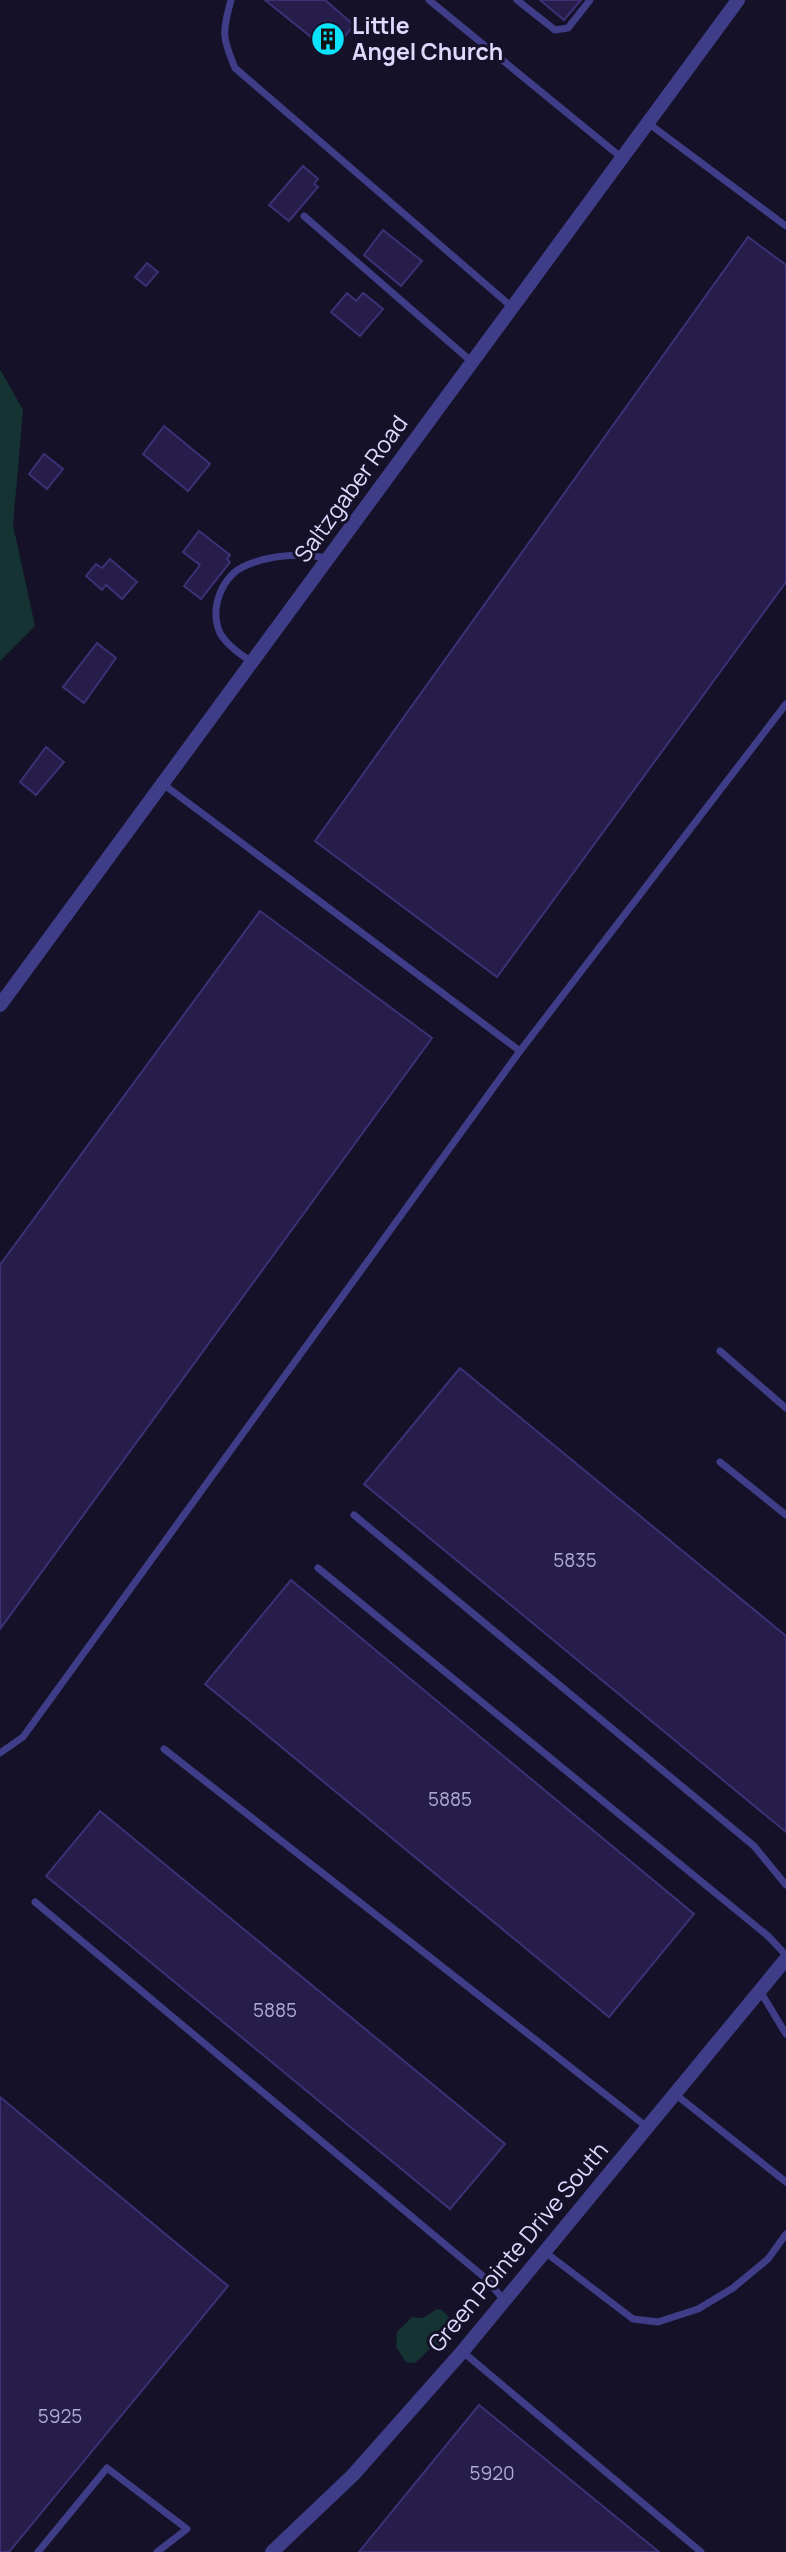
<svg xmlns="http://www.w3.org/2000/svg" width="786" height="2552" viewBox="0 0 786 2552" font-family="Manrope,sans-serif">
<style>
.green{fill:#143332}
.building{fill:#261d4a;stroke:#3d3075;stroke-width:2}
.lines{fill:none;stroke-linecap:round;stroke-linejoin:round}
.lane{stroke:#3f3d87;stroke-width:7}
.street{stroke:#3f3d87;stroke-width:14}
.labels{text-anchor:middle;stroke-width:6;stroke-linejoin:round;paint-order:stroke}
.number-label{font-size:19px;fill:#b0abd1}
.poi-label{font-size:23px;font-weight:bold;fill:#dedafe;stroke:#151129;text-anchor:start}
.street-label{font-size:23px;fill:#dedafe;stroke:#151129}
</style>
<rect width="100%" height="100%" fill="#151129"/>
<path class="green" d="M0,369L23,410L13,525L35,626L0,661Z
M437,2309L442,2310L451,2319V2335L446,2344L431,2348L415,2363L406,2362L396,2347L397,2332L412,2317L423,2318Z"/>
<path class="building" d="M265,0H325L354,25L331,53Z
M540,0H581L564,20Z
M303,166L318,179L314,184L318,187L289,221L269,205Z
M383,230L422,261L401,286L364,255Z
M748,237L786,265V582L497,977L315,841Z
M147,263L158,272L146,286L135,277Z
M347,293L356,301L363,293L383,309L360,336L331,312Z
M164,426L210,464L188,491L143,454Z
M44,454L63,469L47,489L29,474Z
M199,531L230,555L227,559L230,562L201,599L184,586L200,565L183,552Z
M110,559L137,582L122,599L106,585L102,590L86,576L96,564L102,568Z
M97,643L116,658L84,703L63,687Z
M46,747L64,762L36,795L20,782Z
M260,911L432,1038L0,1629V1265Z
M460,1368L786,1636V1832L364,1484Z
M291,1580L694,1914L609,2017L205,1684Z
M100,1811L505,2144L450,2209L46,1876Z
M0,2097L228,2286L9,2552H0Z
M479,2405L659,2552H359Z"/>
<g class="lines">
<path class="lane" d="M231,0C222,32 222,37 235,68L512,307
M429,0L622,158
M517,0L555,30L568,28L590,0
M648,123L786,226
M304,216L472,362
M252,662C241,655 226,644 220,633C209,608 222,575 247,565C274,554 300,553 328,558
M520,1051L786,704
M720,1351L786,1408
M720,1462L786,1515
M354,1515L754,1846L786,1885
M318,1568L768,1936L786,1955
M164,1749L647,2127
M0,1753L23,1737L520,1051L163,784
M35,1902L484,2277L504,2300
M760,1991L786,2034
M675,2094L786,2182
M545,2252L633,2319L658,2322L698,2309L733,2288L768,2259L786,2234
M463,2352L701,2552
M38,2552L107,2468L187,2529L157,2552"/>
<path class="street" d="M0,1005L738,0
M272,2552L353,2475L462,2352L786,1959"/>
</g>
<defs>
<g id="building-disc" transform="scale(1.75)"><circle r="9.5" fill="#0ae3fb" stroke="#151129"/><path d="M-4-6H4V6H1V3H-1V6H-4ZM-2.5-4.3h1.7v1.8h-1.7ZM.8-4.3h1.7v1.8H.8ZM-2.5-1h1.7V.8h-1.7ZM.8-1h1.7V.8H.8Z" fill="#111"/></g>
</defs>
<g fill-rule="evenodd">
<use href="#building-disc" x="328" y="39"/>
</g>
<g class="labels">
<g class="number-label">
<text x="575" y="1567">5835</text>
<text x="450" y="1806">5885</text>
<text x="275" y="2017">5885</text>
<text x="60" y="2423">5925</text>
<text x="492" y="2480">5920</text>
</g>
<g class="poi-label">
<text x="352" y="34">Little<tspan x="352" dy="26">Angel Church</tspan></text>
</g>
<g class="street-label">
<text transform="translate(351 489) rotate(-54)" y="8">Saltzgaber Road</text>
<text transform="translate(518 2247) rotate(-50)" y="8">Green Pointe Drive South</text>
</g>
</g>
</svg>
